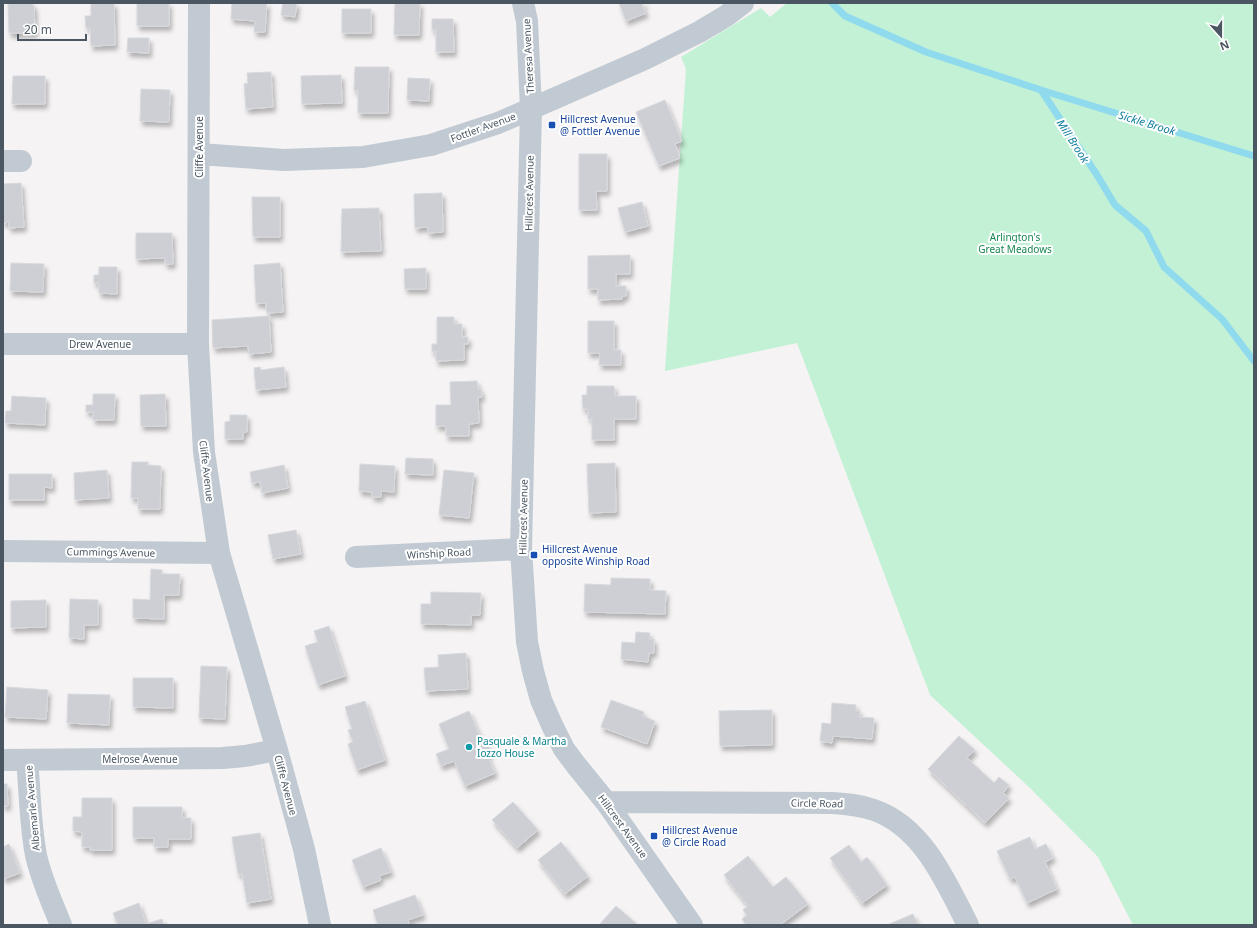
<svg xmlns="http://www.w3.org/2000/svg" width="1257" height="928" viewBox="0 0 1257 928" font-family="'Noto Sans',sans-serif">
<style>
.green{fill:#c3f1d5}
.lines{fill:none;stroke-linecap:round;stroke-linejoin:round}
.stream{stroke:#90daee;stroke-width:7}
.building{fill:#cdcfd5;stroke:#d7d9de;filter:url(#shadow)}
.minor{stroke:#c1cad2;stroke-width:22}
.transit-dot{fill:#1a4fb4;stroke:#fff;stroke-width:1.5}
.culture-dot{fill:#0f9aa8;stroke:#fff;stroke-width:1.5}
.labels{text-anchor:middle;stroke-width:4;stroke-linejoin:round;paint-order:stroke}
.street-label{font-size:10px;fill:#4a5661;stroke:#fff}
.transit-label{font-size:10px;fill:#164399;stroke:#fff;text-anchor:start}
.park-label{font-size:10px;fill:#17864f;stroke:#fff}
.culture-label{font-size:10px;fill:#0d838f;stroke:#fff;text-anchor:start}
.water-label{font-size:11px;font-style:italic;fill:#0c7c9b;stroke:#fff}
</style>
<defs>
<filter id="shadow"><feDropShadow dx="2.5" dy="4.5" stdDeviation="2" flood-color="#0004"/></filter>
</defs>
<rect width="100%" height="100%" fill="#f5f3f3"/>
<path class="green" d="M787,3H1254V925H1133L1098,857L1030,788L930,695L797,343L665,371L686,69L681,57L761,8L770,17Z"/>
<g class="lines">
<path class="stream" d="M832,3L845,16L926,52L1041,90L1097,175L1115,205L1146,231L1164,267L1222,319L1254,361
M1041,90L1254,156"/>
</g>
<path class="building" d="M18,3H32V5H34L35,33H9L8,4Z
M91,3H114L115,45L91,46L90,28H86L85,16H91Z
M137,3H169V26H137Z
M232,3H267L265,32H254L255,21L231,19Z
M283,3H297L295,17L281,15Z
M395,3H420L419,35H394Z
M619,3H646L642,5L646,13L626,21Z
M342,9H371V33H342Z
M432,19H453L454,52H436V30H432Z
M128,38H149V53L127,52Z
M355,67H389L388,113H358V90L354,91Z
M271,72L273,107L246,109L244,84L248,83L247,73Z
M341,75L342,103L302,104L301,76Z
M13,76H45V104H12Z
M408,78L430,79L429,101L407,100Z
M141,89L170,90L169,122L140,121Z
M665,100L682,141L675,144L680,158L659,166L636,112Z
M579,154H607V191H596L597,210H579Z
M21,183L24,227L9,228V222L3,223V184Z
M442,193L443,232L428,233V227L415,228L414,194Z
M252,197H280V237H253Z
M642,202L648,226L625,232L618,208Z
M379,208L381,251L341,252L342,209Z
M136,233H172L173,264H165V258L136,259Z
M630,255V274H616V286H626V296H622V299L598,300V289H588V256Z
M11,263L44,264L43,292L10,291Z
M280,263L283,312L267,313L266,303H256L254,265Z
M99,267H117V294L99,293V283H94V275H99Z
M426,268V289H405L404,269Z
M269,316L271,352L249,354L248,346L213,348L212,320Z
M437,317H454V324H462V337H468V344H464V360L436,361V351L432,352V344H437Z
M588,321H614V350H621V365H599L600,353H588Z
M260,367L261,370L284,367L286,387L256,390L254,368Z
M477,381L478,389H481L482,397H478L479,423L469,424V436H446V426H436V405H451L450,382Z
M587,386H614L615,396H636V419H614V440H592V419H588V409H583L582,395H587Z
M93,394H115L114,420H93V412H86V405H93Z
M165,394L166,426H141L140,395Z
M12,396L46,398L45,425L5,423L6,411H11Z
M230,415H247V432H243V439H225V422L230,421Z
M406,458L433,459V475L405,474Z
M132,462H148V465L161,466L160,509H138V498H131Z
M615,463L616,512L589,513L587,464Z
M360,464L395,466L394,492L381,491V497H372V492L359,491Z
M284,465L288,488L262,493L260,482L252,483L250,472Z
M107,470L109,498L75,500L74,473Z
M444,470L474,473L469,518L439,515Z
M9,474H52V488L44,487V500H9Z
M296,530L301,554L273,559L268,535Z
M151,569L162,570V574H180L179,595H164V619L133,618V599L150,600Z
M611,578L650,579V590L666,591L665,614L584,612L585,584L611,585Z
M431,592L481,593L480,615H471V625L421,624V604H431Z
M70,599L98,600V625H84V639L69,638Z
M46,600V627L11,628V601Z
M329,626L345,676L318,685L305,646L318,642L314,631Z
M636,632L650,633L649,639H654V653H649L648,662L621,659L622,642L635,643Z
M466,653L468,689L426,691L424,668L439,667L438,655Z
M201,666L227,667L225,719L199,718Z
M133,678H173V708L133,707Z
M7,687L48,690L46,719L5,717Z
M68,694L110,695L109,725L67,723Z
M611,700L644,712L643,716L655,721L647,744L601,727Z
M365,701L385,760L357,770L348,744L353,742L348,730L352,729L345,707Z
M832,703L856,705V711H860L859,717L874,718L872,739L833,736L832,743L820,741L822,723L831,724Z
M772,710V745L720,746L719,711Z
M469,711L484,746L488,744L492,752L487,754L495,773L465,786L454,761L441,766L436,754L449,749L439,724Z
M959,736L975,750L967,758L994,783L999,777L1009,785L1003,793L1009,798L985,823L928,769Z
M3,784H7L8,806H3Z
M82,798H112V850H90V847H82V832L73,831V817H82Z
M513,802L538,830L517,848L492,820Z
M133,807H182V818H191V839H168V847H154V838H133Z
M260,833L271,899L247,903L242,874H238L232,837Z
M1030,837L1035,849L1046,844L1053,858L1045,862L1057,889L1027,903L1015,877L1010,879L997,851Z
M561,842L588,876L565,894L538,860Z
M9,844L20,873L3,879V847Z
M849,845L861,862L867,857L887,885L862,903L830,858Z
M381,848L391,872L379,876L381,880L363,887L352,860Z
M748,856L773,887L786,877L808,904L780,925H746L742,919L747,915L743,910L748,906L724,875Z
M415,895L423,915L408,920L410,925H378L373,910Z
M139,903L146,924L162,919L164,925H118L113,913Z
M616,906L638,925H599Z
M913,914L918,925H887Z"/>
<g class="lines">
<path class="minor" d="M199,3L198,344L204,452L219,553L277,750L304,849L320,925
M523,3L527,21L531,109L521,549L527,642L533,671L541,700L552,725L564,749L576,765L606,802L692,925
M199,154L284,160L363,157L431,145L498,123L645,59L699,32L726,16L743,3
M3,161H21
M3,344H198
M3,551L219,553
M356,557L521,549
M3,760L223,758L245,756L277,750
M27,760C30,791 30,824 36,855C41,879 52,902 61,925
M606,802L832,803C846,804 860,805 874,810C923,827 946,882 968,925"/>
</g>
<g class="transit-dot">
<rect x="548" y="121" width="8" height="8" rx="2"/>
<rect x="530" y="551" width="8" height="8" rx="2"/>
<rect x="650" y="832" width="8" height="8" rx="2"/>
</g>
<circle class="culture-dot" cx="469" cy="747" r="4"/>
<g class="labels">
<g class="street-label">
<text transform="translate(528 56) rotate(-93)" y="4">Theresa Avenue</text>
<text transform="translate(483 127) rotate(-20)" y="4">Fottler Avenue</text>
<text transform="translate(199 147) rotate(-90)" y="4">Cliffe Avenue</text>
<text transform="translate(529 193) rotate(-89)" y="4">Hillcrest Avenue</text>
<text x="100" y="348">Drew Avenue</text>
<text transform="translate(207 471) rotate(83)" y="4">Cliffe Avenue</text>
<text transform="translate(523 517) rotate(-89)" y="4">Hillcrest Avenue</text>
<text transform="translate(111 552) rotate(1)" y="4">Cummings Avenue</text>
<text transform="translate(439 553) rotate(-3)" y="4">Winship Road</text>
<text x="140" y="763">Melrose Avenue</text>
<text transform="translate(286 785) rotate(75)" y="4">Cliffe Avenue</text>
<text transform="translate(817 803) rotate(1)" y="4">Circle Road</text>
<text transform="translate(32 808) rotate(-95)" y="4">Albemarle Avenue</text>
<text transform="translate(623 826) rotate(54)" y="4">Hillcrest Avenue</text>
</g>
<g class="transit-label">
<text x="560" y="123">Hillcrest Avenue<tspan x="560" dy="12">@ Fottler Avenue</tspan></text>
<text x="542" y="553">Hillcrest Avenue<tspan x="542" dy="12">opposite Winship Road</tspan></text>
<text x="662" y="834">Hillcrest Avenue<tspan x="662" dy="12">@ Circle Road</tspan></text>
</g>
<g class="park-label">
<text x="1015" y="241">Arlington's<tspan x="1015" dy="12">Great Meadows</tspan></text>
</g>
<g class="culture-label">
<text x="477" y="745">Pasquale &amp; Martha<tspan x="477" dy="12">Iozzo House</tspan></text>
</g>
<g class="water-label">
<text transform="translate(1147 123) rotate(17)" y="4">Sickle Brook</text>
<text transform="translate(1073 141) rotate(57)" y="4">Mill Brook</text>
</g>
</g>
<rect width="1257" height="928" fill="none" stroke="#4a5661" stroke-width="8"/>
<g transform="translate(1221 36) rotate(159)" stroke="#ffffff" stroke-width="3" paint-order="stroke">
<path d="M0-3L7 15L0 10L-7 15Z" fill="#4a5661"/>
<text y="-6" font-size="11" font-weight="bold" text-anchor="middle" fill="#4a5661">N</text>
</g>
<path d="M18 34v6h68v-6" fill="none" stroke="#4a5661" stroke-width="2"/>
<text x="24" y="34" font-size="12" fill="#4a5661" stroke="#ffffff" stroke-width="3" paint-order="stroke">20 m</text>
</svg>
